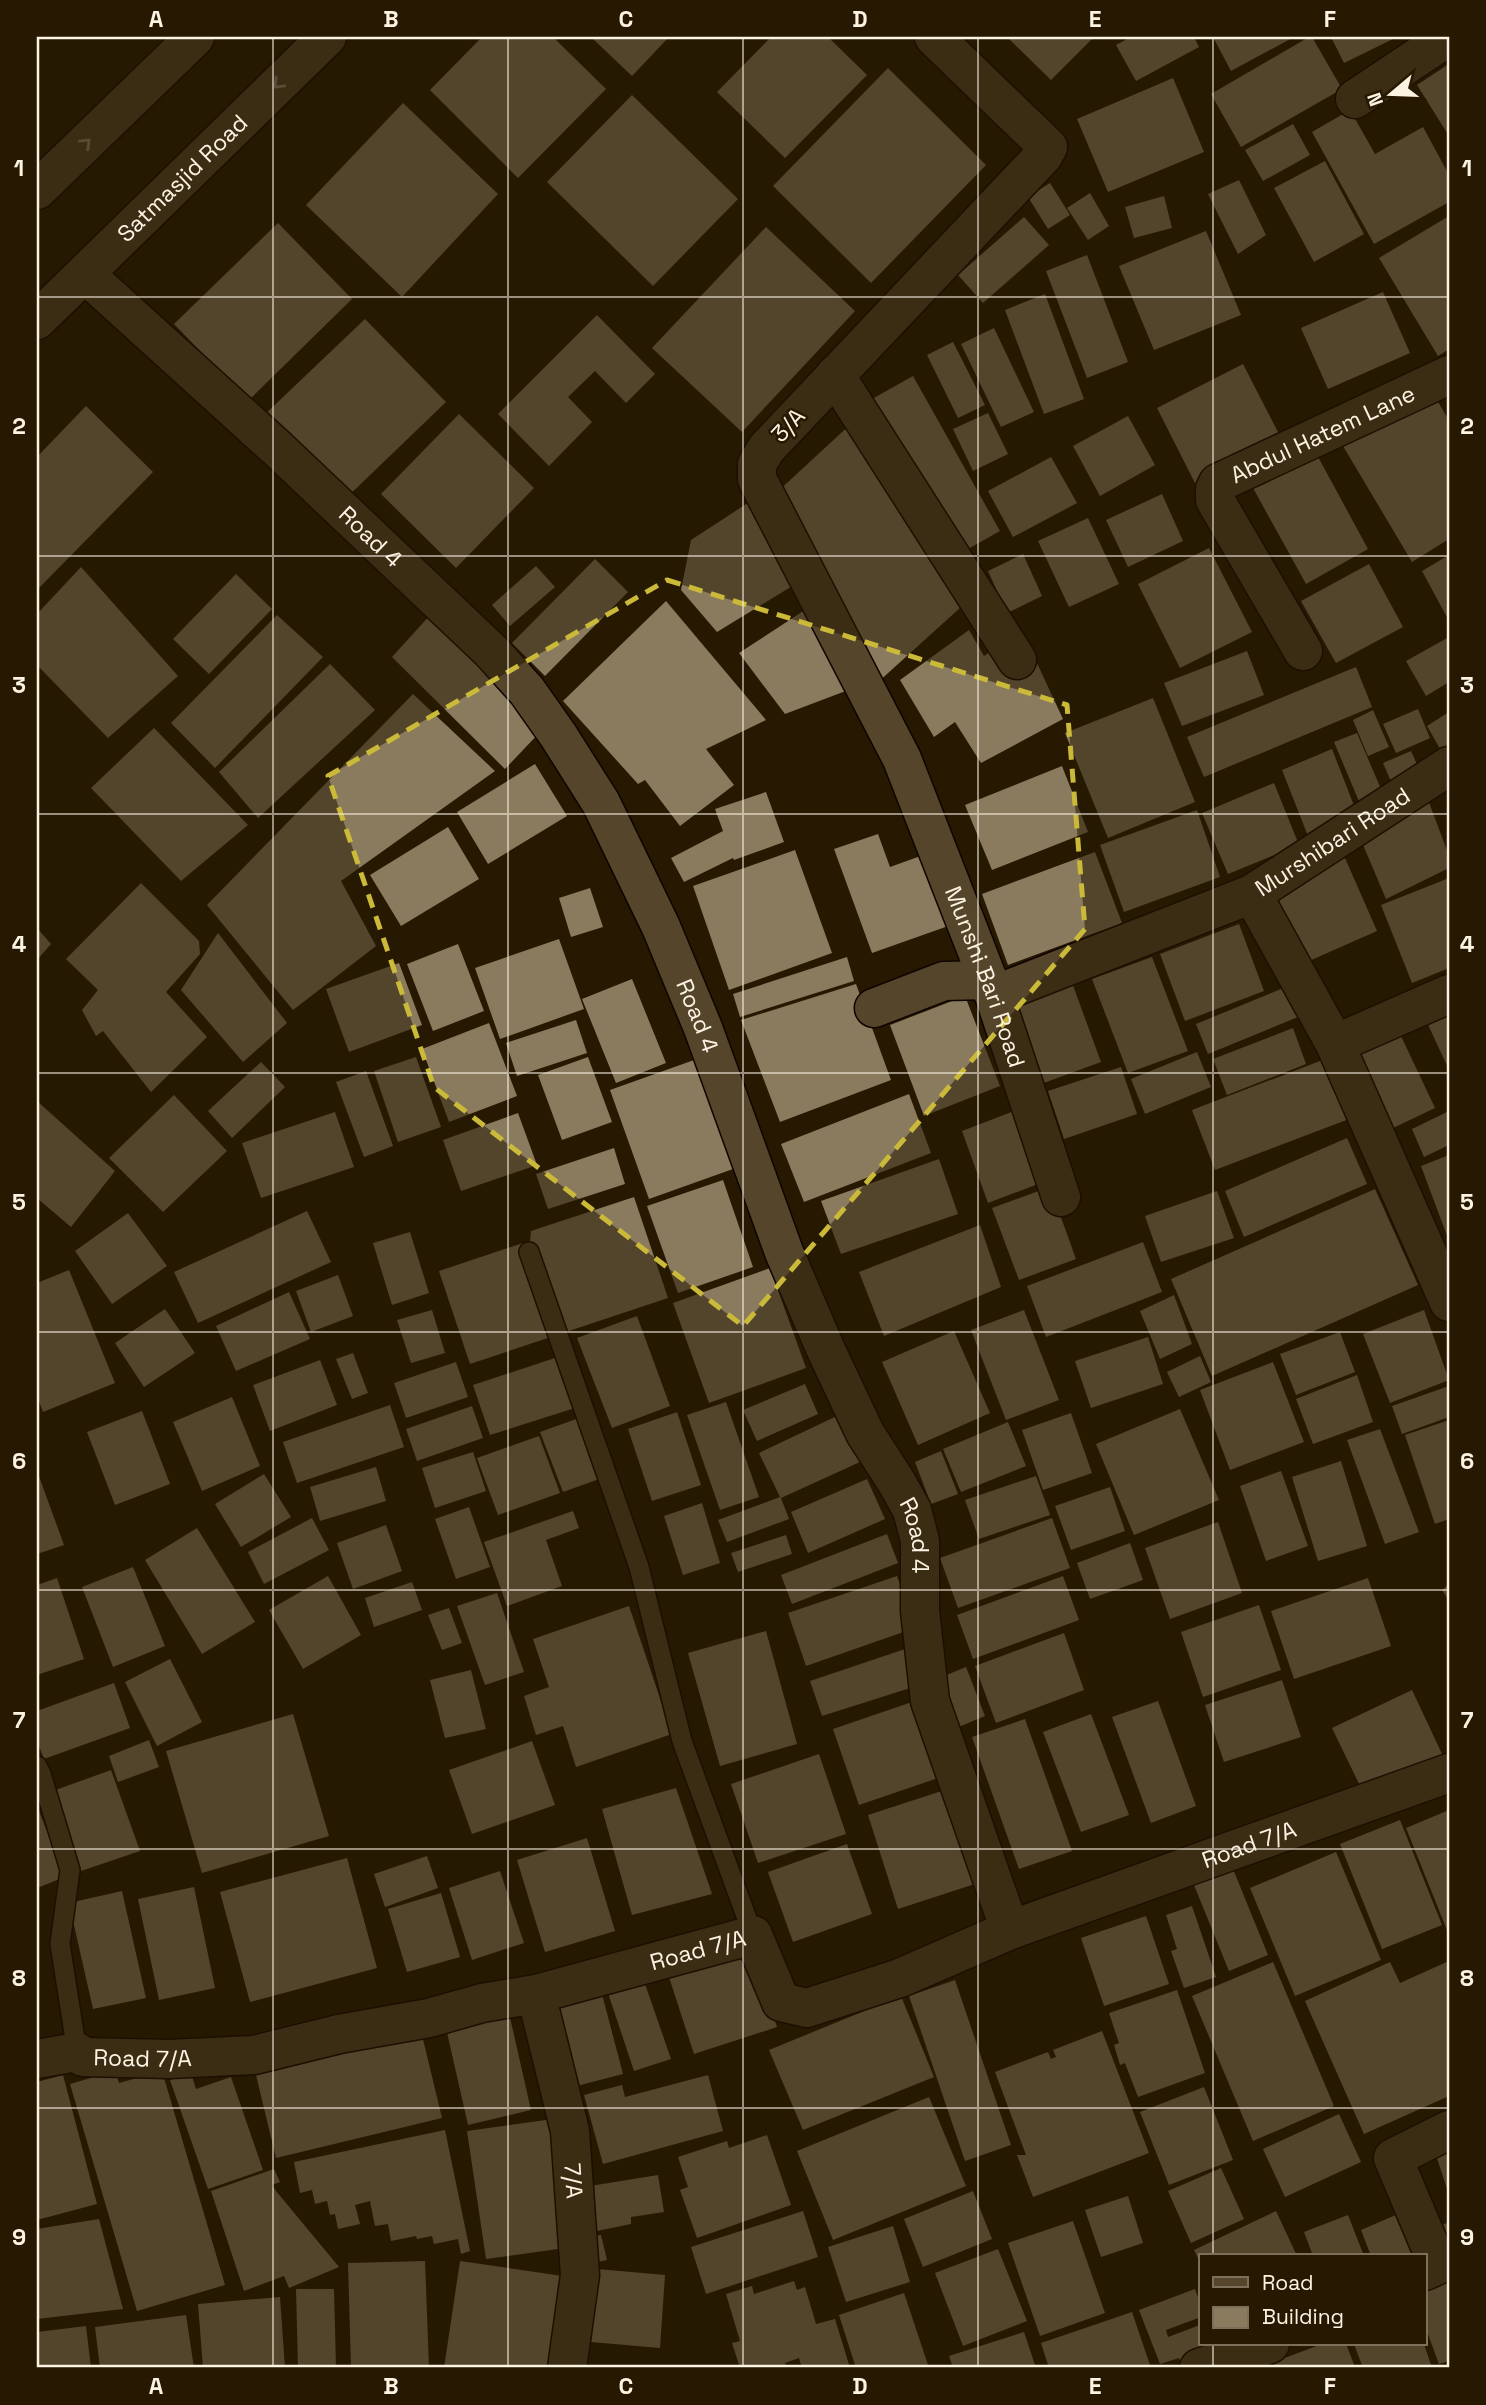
<svg xmlns="http://www.w3.org/2000/svg" width="1486" height="2405" viewBox="0 0 1486 2405" font-family="'Space Grotesk',sans-serif">
<style>
.building{fill:#8a7a5e}
.lines{fill:none;stroke-linecap:round;stroke-linejoin:round}
.lane-casing{stroke:#0f0400;stroke-width:22}
.street-casing{stroke:#0f0400;stroke-width:41}
.secondary-casing{stroke:#0f0400;stroke-width:41}
.lane{stroke:#54452b;stroke-width:19}
.street{stroke:#54452b;stroke-width:38}
.secondary{stroke:#54452b;stroke-width:38}
.oneway{stroke:#978b75}
.marked{fill:none;stroke:#cbba39;stroke-width:5;stroke-dasharray:14 9;stroke-linejoin:round}
.grid{fill:none;stroke:#fcf3e3;stroke-width:2;stroke-opacity:0.55}
.labels{text-anchor:middle;stroke-width:5;stroke-linejoin:round;paint-order:stroke}
.street-label{font-size:23px;fill:#fcf3e3;stroke:#271901}
.neatline{fill:none;stroke:#fcf3e3;stroke-width:2.5}
.grid-label{font-size:23px;text-anchor:middle;font-weight:bold;fill:#fcf3e3}
</style>
<rect width="100%" height="100%" fill="#271901"/>
<path class="building" d="M482,37H553L606,89L518,178L430,90Z
M591,37H669L632,76Z
M771,37H828L867,75L785,158L717,92Z
M1007,37H1094L1051,80Z
M1131,37H1194L1199,47L1136,81L1116,45Z
M1213,37H1294L1231,71Z
M1309,37H1312L1342,89L1241,147L1211,94Z
M1331,37H1397L1344,63Z
M1449,64V136L1417,85Z
M888,68L986,165L871,283L773,186Z
M1173,78L1204,152L1108,192L1077,119Z
M632,95L738,199L653,286L547,182Z
M403,103L498,194L402,297L306,205Z
M1350,110L1375,154L1423,127L1449,175V202L1374,244L1312,132Z
M1293,124L1310,155L1263,181L1245,150Z
M1325,161L1364,234L1314,262L1274,188Z
M1239,180L1266,235L1238,254L1208,194Z
M1050,183L1070,215L1048,229L1028,197Z
M1090,193L1109,226L1088,240L1067,208Z
M1164,196L1172,228L1134,238L1125,207Z
M1449,216V349L1438,356L1379,258Z
M1024,217L1049,245L983,303L958,275Z
M278,223L352,299L248,401L174,324Z
M766,227L855,311L742,432L652,348Z
M1206,231L1241,315L1154,350L1119,266Z
M1087,255L1128,362L1087,378L1046,271Z
M1383,292L1410,353L1328,389L1301,328Z
M1045,294L1084,399L1044,414L1005,310Z
M597,315L655,374L626,403L595,371L568,397L592,422L549,466L498,414Z
M365,319L446,402L341,503L261,418Z
M994,328L1034,412L1001,427L961,344Z
M953,342L985,405L958,418L927,355Z
M1243,364L1281,438L1195,483L1157,408Z
M913,376L1000,531L952,558L865,403Z
M1432,391L1449,421V539L1412,562L1343,446Z
M86,406L153,472L37,590V457Z
M988,413L1008,454L973,471L953,429Z
M459,414L534,488L456,568L381,494Z
M1128,416L1155,465L1100,496L1073,446Z
M853,422L961,607L876,684L775,494Z
M1316,453L1368,549L1306,584L1253,488Z
M1051,457L1077,503L1013,537L988,491Z
M1162,494L1183,541L1128,567L1106,520Z
M760,495L799,582L717,632L681,590L691,540Z
M1088,518L1119,584L1069,607L1038,541Z
M1209,548L1252,632L1180,668L1138,584Z
M1023,554L1042,596L1007,613L988,571Z
M1449,555V621L1422,571Z
M595,559L628,592L545,676L512,643Z
M1369,564L1403,627L1336,663L1301,601Z
M536,566L555,587L510,626L492,605Z
M81,567L178,676L108,738L37,665V614Z
M236,574L272,609L209,674L173,639Z
M666,601L766,720L706,749L734,785L680,826L645,780L638,784L563,701Z
M811,606L851,689L785,714L739,653Z
M432,613L542,730L505,769L392,657Z
M277,615L323,657L215,768L171,723Z
M969,630L984,656L1022,631L1063,719L981,763L955,722L934,737L900,680Z
M1449,637V682L1426,696L1406,661Z
M1247,651L1264,695L1182,726L1164,683Z
M330,664L375,710L258,818L219,772Z
M1356,667L1372,707L1204,777L1187,737Z
M413,694L495,771L341,881L376,946L293,1010L207,905Z
M1153,698L1195,802L1108,838L1065,733Z
M1418,709L1430,738L1396,753L1383,724Z
M1373,710L1389,747L1368,756L1353,720Z
M1449,712V757L1446,759L1427,726Z
M154,728L248,825L181,881L91,788Z
M1357,733L1384,796L1361,806L1334,742Z
M1332,749L1358,816L1308,836L1282,770Z
M1411,751L1424,780L1396,793L1383,763Z
M535,764L567,816L488,864L457,812Z
M1062,766L1088,832L992,870L965,805Z
M1274,783L1299,845L1228,874L1202,813Z
M1424,789L1449,856V868L1386,899L1358,833Z
M766,792L784,842L734,860L733,858L684,882L671,858L723,831L715,809Z
M1197,810L1220,877L1124,912L1100,845Z
M448,827L479,879L401,926L370,875Z
M878,834L890,867L929,853L954,924L872,953L834,849Z
M795,850L832,953L729,990L693,886Z
M1095,852L1122,923L1008,965L982,894Z
M1345,858L1377,931L1300,965L1268,892Z
M1449,878V968L1412,983L1381,905Z
M141,883L199,941L200,954L166,992L207,1037L151,1092L103,1031L96,1036L82,1010L98,990L66,959Z
M590,888L603,927L571,937L559,898Z
M1239,924L1264,991L1185,1021L1160,954Z
M37,928L51,944L37,960Z
M218,933L287,1023L243,1062L181,990Z
M559,939L584,1009L500,1039L475,968Z
M458,944L484,1011L433,1031L407,964Z
M847,957L854,981L740,1017L733,994Z
M1152,957L1188,1051L1128,1073L1092,979Z
M399,963L422,1025L349,1052L326,989Z
M632,979L666,1063L616,1083L582,999Z
M1071,980L1101,1062L1041,1084L1012,1002Z
M856,984L891,1080L780,1122L741,1020Z
M1286,987L1298,1017L1208,1054L1196,1024Z
M965,996L1000,1086L924,1116L890,1025Z
M1449,1005V1070L1424,1016Z
M576,1020L587,1053L517,1076L506,1043Z
M489,1023L517,1096L449,1122L422,1049Z
M1293,1028L1306,1064L1227,1095L1213,1059Z
M1400,1034L1435,1108L1393,1128L1358,1053Z
M1197,1052L1211,1087L1145,1114L1131,1079Z
M1333,1056L1357,1116L1215,1170L1192,1110Z
M416,1057L441,1127L398,1142L374,1071Z
M588,1057L612,1122L562,1140L538,1075Z
M694,1060L733,1169L649,1199L610,1090Z
M261,1062L285,1087L232,1138L208,1111Z
M1121,1067L1137,1114L1064,1139L1048,1091Z
M366,1071L393,1146L364,1157L336,1082Z
M909,1094L931,1153L804,1202L781,1144Z
M174,1095L227,1151L163,1212L109,1158Z
M37,1101L115,1171L71,1227L37,1198Z
M1019,1109L1046,1181L988,1203L962,1131Z
M1449,1111V1145L1424,1157L1412,1129Z
M335,1112L354,1167L261,1198L242,1143Z
M518,1113L537,1165L461,1191L443,1140Z
M1347,1138L1367,1184L1244,1237L1225,1191Z
M614,1148L625,1184L548,1209L536,1174Z
M1449,1155V1241L1421,1166Z
M939,1159L958,1214L841,1254L821,1201Z
M723,1180L753,1267L678,1293L647,1206Z
M1050,1187L1076,1259L1019,1280L992,1208Z
M1375,1189L1418,1285L1212,1376L1171,1279Z
M1217,1191L1234,1238L1161,1262L1145,1216Z
M634,1197L668,1298L470,1364L439,1271L526,1242L529,1252L531,1231Z
M307,1211L331,1262L198,1323L174,1272Z
M128,1213L167,1266L112,1304L75,1251Z
M980,1225L1001,1287L884,1336L859,1272Z
M410,1232L429,1293L392,1305L373,1243Z
M1143,1242L1162,1292L1046,1337L1027,1286Z
M770,1268L806,1368L709,1403L673,1303Z
M69,1270L115,1383L43,1412L37,1396V1283Z
M338,1275L353,1316L311,1332L296,1291Z
M289,1292L310,1339L236,1371L216,1326Z
M1174,1295L1192,1344L1160,1359L1140,1311Z
M165,1309L195,1353L144,1387L115,1343Z
M432,1310L445,1353L411,1363L397,1320Z
M1024,1310L1059,1400L1006,1420L971,1330Z
M1424,1310L1449,1380L1390,1403L1363,1334Z
M637,1316L670,1406L612,1428L577,1338Z
M954,1331L990,1413L918,1445L882,1362Z
M1340,1332L1355,1372L1296,1395L1280,1354Z
M1148,1337L1163,1384L1091,1408L1075,1361Z
M353,1353L368,1393L352,1399L336,1359Z
M561,1356L578,1407L490,1435L473,1385Z
M1200,1356L1211,1382L1179,1397L1167,1372Z
M320,1360L337,1405L270,1431L253,1385Z
M456,1362L468,1397L406,1418L394,1383Z
M1273,1362L1304,1442L1230,1470L1200,1390Z
M1357,1375L1373,1422L1313,1444L1296,1399Z
M805,1384L818,1414L757,1441L743,1410Z
M1449,1386V1417L1402,1434L1392,1406Z
M232,1397L260,1466L202,1491L173,1422Z
M726,1402L759,1497L720,1510L687,1415Z
M390,1405L404,1447L297,1483L283,1442Z
M472,1406L483,1438L417,1461L406,1429Z
M1180,1409L1219,1500L1134,1535L1096,1444Z
M142,1411L170,1484L115,1505L87,1432Z
M677,1412L701,1485L652,1501L628,1429Z
M1071,1413L1092,1473L1043,1490L1022,1430Z
M839,1415L860,1462L781,1498L789,1519L727,1542L718,1520L780,1497L759,1453Z
M579,1418L602,1478L563,1492L540,1432Z
M1449,1420V1519L1435,1524L1405,1435Z
M1008,1422L1026,1466L961,1492L943,1449Z
M1380,1429L1419,1532L1385,1544L1347,1440Z
M539,1436L560,1493L498,1515L477,1458Z
M941,1451L958,1494L931,1504L915,1462Z
M473,1452L486,1491L435,1508L422,1468Z
M1341,1461L1367,1546L1318,1561L1292,1477Z
M376,1467L386,1501L320,1521L310,1487Z
M37,1471L64,1545L37,1554Z
M1281,1471L1308,1546L1266,1561L1240,1486Z
M264,1474L291,1517L241,1547L215,1504Z
M1036,1476L1050,1515L979,1539L965,1500Z
M867,1479L885,1519L808,1553L791,1512Z
M1110,1487L1125,1531L1071,1550L1055,1506Z
M702,1503L720,1563L683,1575L664,1516Z
M469,1507L490,1567L456,1579L435,1519Z
M573,1511L579,1528L546,1540L562,1586L507,1606L484,1542Z
M312,1518L329,1550L264,1584L248,1552Z
M1052,1518L1070,1568L958,1608L940,1558Z
M1218,1522L1242,1593L1170,1619L1145,1548Z
M386,1525L402,1571L353,1589L337,1543Z
M197,1528L255,1622L202,1654L145,1560Z
M887,1534L898,1563L792,1604L781,1575Z
M786,1535L792,1554L738,1572L731,1553Z
M1130,1543L1143,1580L1090,1599L1077,1563Z
M133,1567L165,1646L113,1667L82,1587Z
M328,1576L361,1635L303,1669L269,1610Z
M897,1576L915,1628L806,1666L788,1613Z
M1063,1576L1079,1620L973,1659L957,1615Z
M57,1578L84,1659L37,1675V1585Z
M1368,1578L1391,1646L1294,1679L1271,1611Z
M412,1582L422,1610L374,1627L365,1598Z
M1449,1584V1601L1442,1590Z
M497,1593L524,1672L485,1685L457,1606Z
M1259,1605L1281,1670L1203,1697L1181,1632Z
M629,1606L672,1734L576,1767L563,1726L536,1735L524,1696L549,1687L533,1639Z
M449,1608L462,1643L442,1650L428,1615Z
M766,1631L797,1744L720,1766L688,1653Z
M1064,1633L1084,1690L996,1723L975,1666Z
M914,1646L926,1683L822,1716L810,1681Z
M170,1659L202,1722L157,1746L125,1682Z
M966,1667L985,1716L956,1728L937,1679Z
M471,1670L486,1729L445,1738L430,1680Z
M1282,1680L1301,1737L1224,1762L1205,1705Z
M114,1683L130,1728L44,1759L37,1741V1711Z
M1412,1690L1442,1754L1363,1792L1332,1728Z
M915,1701L941,1777L859,1805L833,1729Z
M1158,1701L1196,1806L1151,1823L1112,1717Z
M293,1714L329,1836L202,1873L166,1751Z
M1091,1714L1129,1815L1081,1832L1043,1732Z
M1025,1719L1072,1851L1019,1869L972,1737Z
M149,1740L159,1767L118,1782L109,1756Z
M532,1741L555,1805L472,1834L449,1770Z
M819,1754L846,1834L758,1863L731,1784Z
M111,1770L140,1851L81,1871L53,1791Z
M954,1787L984,1881L898,1909L868,1815Z
M676,1788L712,1894L632,1915L602,1809Z
M37,1806L65,1877L37,1888Z
M1449,1810V1935L1406,1828Z
M1400,1820L1442,1925L1382,1949L1340,1844Z
M587,1838L615,1931L545,1952L517,1860Z
M847,1844L872,1914L793,1942L768,1872Z
M1336,1852L1381,1960L1295,1996L1250,1888Z
M427,1856L438,1888L385,1907L374,1874Z
M347,1858L377,1968L250,2002L220,1892Z
M1233,1869L1268,1955L1229,1971L1194,1885Z
M500,1871L524,1943L472,1960L449,1888Z
M194,1887L215,1988L159,2000L138,1899Z
M122,1891L146,1998L93,2009L69,1903Z
M441,1893L460,1957L407,1972L388,1909Z
M1192,1906L1216,1977L1184,1988L1171,1951L1177,1949L1166,1915Z
M1146,1916L1169,1984L1104,2006L1081,1938Z
M750,1947L777,2027L694,2054L668,1974Z
M1449,1961V2096L1364,2134L1305,2001L1390,1962L1400,1983Z
M1273,1962L1334,2106L1253,2141L1192,1996Z
M643,1978L671,2059L634,2071L607,1990Z
M955,1980L1011,2145L965,2161L909,1996Z
M1177,1990L1205,2073L1138,2097L1125,2063L1120,2065L1114,2045L1119,2043L1109,2013Z
M602,1994L623,2074L565,2089L544,2009Z
M901,1996L934,2077L803,2130L769,2050Z
M509,2013L531,2110L468,2125L446,2028Z
M1102,2031L1149,2153L1033,2197L1017,2155H1026L995,2072L1048,2052L1051,2059L1056,2057L1053,2050Z
M422,2035L442,2118L276,2158L256,2075Z
M115,2071L119,2083L162,2071L225,2285L137,2311L70,2084Z
M191,2073L196,2089L231,2077L263,2170L208,2189L170,2080Z
M63,2075L97,2204L37,2220V2082Z
M708,2075L723,2131L603,2164L584,2095L622,2085L625,2097Z
M1204,2087L1233,2160L1169,2185L1140,2112Z
M929,2097L966,2186L833,2240L797,2151Z
M1339,2114L1361,2162L1285,2197L1263,2149Z
M553,2119L572,2247L486,2259L467,2131Z
M445,2130L470,2251L461,2254L458,2239L434,2244L432,2236L417,2239L416,2236L391,2241L388,2224L375,2226L370,2201L355,2205L360,2224L338,2229L335,2214L330,2215L327,2201L315,2204L312,2190L300,2193L294,2162Z
M767,2135L791,2205L697,2238L680,2190L688,2187L678,2157L727,2141L729,2148Z
M1449,2150V2195L1436,2155Z
M1221,2168L1244,2219L1191,2243L1168,2191Z
M274,2169L280,2182L272,2185L276,2191L339,2267L289,2288L284,2276L244,2291L211,2191Z
M658,2175L664,2212L631,2217V2224L592,2232L584,2187Z
M973,2191L992,2239L923,2267L904,2219Z
M1128,2196L1143,2243L1101,2257L1085,2210Z
M803,2211L818,2257L706,2294L691,2247Z
M1276,2211L1297,2256H1201V2264L1194,2250Z
M1405,2211L1423,2256H1371L1361,2230Z
M1348,2215L1364,2256H1313L1304,2232Z
M99,2219L123,2309L37,2319V2229Z
M1073,2221L1105,2313L1040,2336L1008,2243Z
M1449,2222V2255L1438,2227Z
M893,2226L910,2282L846,2302L828,2247Z
M601,2235L607,2260L593,2263L587,2237Z
M998,2249L1027,2321L963,2346L935,2273Z
M425,2261L429,2368H351L348,2263Z
M460,2261L562,2276L548,2368H444Z
M597,2269L665,2275L660,2348L591,2342Z
M1449,2273V2361L1439,2364L1425,2326V2281Z
M794,2281L797,2290L805,2287L816,2324L835,2319L850,2368H802L799,2358L785,2363L787,2368H740L732,2343L740,2341L726,2294L752,2286L754,2294Z
M296,2289H334L336,2368H298Z
M1195,2289L1201,2306V2317L1166,2330L1168,2337L1200,2325L1201,2344H1207L1211,2356L1183,2367L1179,2358L1160,2364L1139,2310Z
M904,2293L929,2368H856L839,2315Z
M280,2297L285,2368H203L198,2304Z
M1132,2312L1151,2368H1049L1041,2343Z
M186,2315L194,2368H100L95,2327Z
M86,2326L91,2368H37V2332Z
M1024,2332L1036,2368H953L949,2356Z
M1322,2344H1346L1355,2367L1276,2368L1274,2362Z
M1354,2344H1424L1431,2365L1422,2368H1363Z"/>
<g class="lines">
<g class="lane-casing">
<path id="lane" d="M529,1252L639,1567L682,1741L753,1935
M37,1766L41,1774L70,1870L60,1944L77,2052"/>
</g>
<g class="street-casing">
<g id="street">
<path id="s1" d="M934,37L1048,147L1043,156L766,449L757,464V479L902,759L994,995L1061,1197"/>
<path d="M1355,99L1448,37"/>
<path id="s2" d="M85,274L278,449L492,652L527,691L558,735L601,803L661,927L703,1028L784,1252L825,1348L865,1433L897,1483L912,1510L920,1541V1611L930,1701L1010,1930"/>
<path d="M835,375L1017,660"/>
<path id="s3" d="M1303,651L1215,500V489L1218,483L1449,375"/>
<path d="M1252,894L1335,1044L1449,1302"/>
<path id="s4" d="M994,995L1252,894L1449,766"/>
<path d="M874,1008L944,981L988,980"/>
<path d="M1335,1044L1449,994"/>
<path id="s5" d="M536,1994L570,2131L580,2275L567,2368"/>
<path id="s6" d="M37,2059L77,2052L83,2057L169,2059L254,2055L339,2034L429,2018L482,2003L536,1994L753,1935L781,2002L807,2008L900,1978L1010,1930L1449,1773"/>
<path d="M1425,2271L1438,2265L1393,2158L1449,2130"/>
<path d="M1199,2368L1270,2344"/>
</g>
</g>
<g class="secondary-casing">
<g id="secondary">
<path d="M37,190L195,37"/>
<path id="s7" d="M37,320L327,37"/>
</g>
</g>
<use href="#lane" class="lane"/>
<use href="#street" class="street"/>
<use href="#secondary" class="secondary"/>
</g>
<defs><path id="oneway-chevron" d="M-2-3.5L2.5 0L-2 3.5" fill="none" stroke-width="1.6" stroke-linecap="round" stroke-linejoin="round" transform="scale(1.75)"/></defs>
<g class="oneway">
<use href="#oneway-chevron" transform="translate(278 84) rotate(136)"/>
<use href="#oneway-chevron" transform="translate(86 143) rotate(-44)"/>
</g>
<path d="M0 0H1486V2405H0ZM667,580L1067,705L1085,929L743,1326L434,1087L328,776Z" fill="#271901" fill-opacity=".55" fill-rule="evenodd"/>
<path class="marked" d="M667,580L1067,705L1085,929L743,1326L434,1087L328,776Z"/>
<path class="grid" d="M273,37V2368M508,37V2368M743,37V2368M978,37V2368M1213,37V2256M37,297H1449M37,556H1449M37,814H1449M37,1073H1449M37,1332H1449M37,1590H1449M37,1849H1449M37,2108H1449M1213,2344V2368"/>
<g class="labels">
<g class="street-label">
<text dy="8" stroke="none"><textPath href="#s7" startOffset="203">Satmasjid Road</textPath></text>
<text transform="translate(788 425) rotate(-47)" y="8">3/A</text>
<text dy="8" stroke="none"><textPath href="#s3" startOffset="308">Abdul Hatem Lane</textPath></text>
<text dy="8" stroke="none"><textPath href="#s2" startOffset="388">Road 4</textPath></text>
<text dy="8" stroke="none"><textPath href="#s4" startOffset="373">Murshibari Road</textPath></text>
<text dy="8" stroke="none"><textPath href="#s1" startOffset="1153">Munshi Bari Road</textPath></text>
<text dy="8" stroke="none"><textPath href="#s2" startOffset="976">Road 4</textPath></text>
<text dy="8" stroke="none"><textPath href="#s2" startOffset="1542">Road 4</textPath></text>
<text dy="8" stroke="none"><textPath href="#s6" startOffset="1304">Road 7/A</textPath></text>
<text dy="8" stroke="none"><textPath href="#s6" startOffset="676">Road 7/A</textPath></text>
<text dy="8" stroke="none"><textPath href="#s6" startOffset="108">Road 7/A</textPath></text>
<text dy="8" stroke="none"><textPath href="#s5" startOffset="191">7/A</textPath></text>
</g>
</g>
<rect width="1486" height="2405" fill="none" stroke="#271901" stroke-width="77"/>
<rect x="1199" y="2254" width="228" height="91" fill="#271901" stroke="#7c705b" stroke-width="2"/>
<rect x="1213" y="2277" width="35" height="10" fill="#54452b" stroke="#7c705b" stroke-width="2"/>
<text x="1262" y="2290" font-size="21" fill="#fcf3e3">Road</text>
<rect x="1213" y="2307" width="35" height="21" fill="#8a7a5e" stroke="#7c705b" stroke-width="2"/>
<text x="1262" y="2324" font-size="21" fill="#fcf3e3">Building</text>
<g transform="translate(1391 94) rotate(251)" stroke="#271901" stroke-width="5" paint-order="stroke">
<path d="M0-5L12 26L0 18L-12 26Z" fill="#fcf3e3"/>
<text y="-10" font-size="19" font-weight="bold" text-anchor="middle" fill="#fcf3e3">N</text>
</g>
<rect x="38" y="38" width="1410" height="2328" class="neatline"/>
<g class="grid-label">
<text x="156" y="27">A</text>
<text x="391" y="27">B</text>
<text x="626" y="27">C</text>
<text x="860" y="27">D</text>
<text x="1095" y="27">E</text>
<text x="1330" y="27">F</text>
<text x="19" y="176">1</text>
<text x="1467" y="176">1</text>
<text x="19" y="434">2</text>
<text x="1467" y="434">2</text>
<text x="19" y="693">3</text>
<text x="1467" y="693">3</text>
<text x="19" y="952">4</text>
<text x="1467" y="952">4</text>
<text x="19" y="1210">5</text>
<text x="1467" y="1210">5</text>
<text x="19" y="1469">6</text>
<text x="1467" y="1469">6</text>
<text x="19" y="1728">7</text>
<text x="1467" y="1728">7</text>
<text x="19" y="1986">8</text>
<text x="1467" y="1986">8</text>
<text x="19" y="2245">9</text>
<text x="1467" y="2245">9</text>
<text x="156" y="2394">A</text>
<text x="391" y="2394">B</text>
<text x="626" y="2394">C</text>
<text x="860" y="2394">D</text>
<text x="1095" y="2394">E</text>
<text x="1330" y="2394">F</text>
</g>
</svg>
